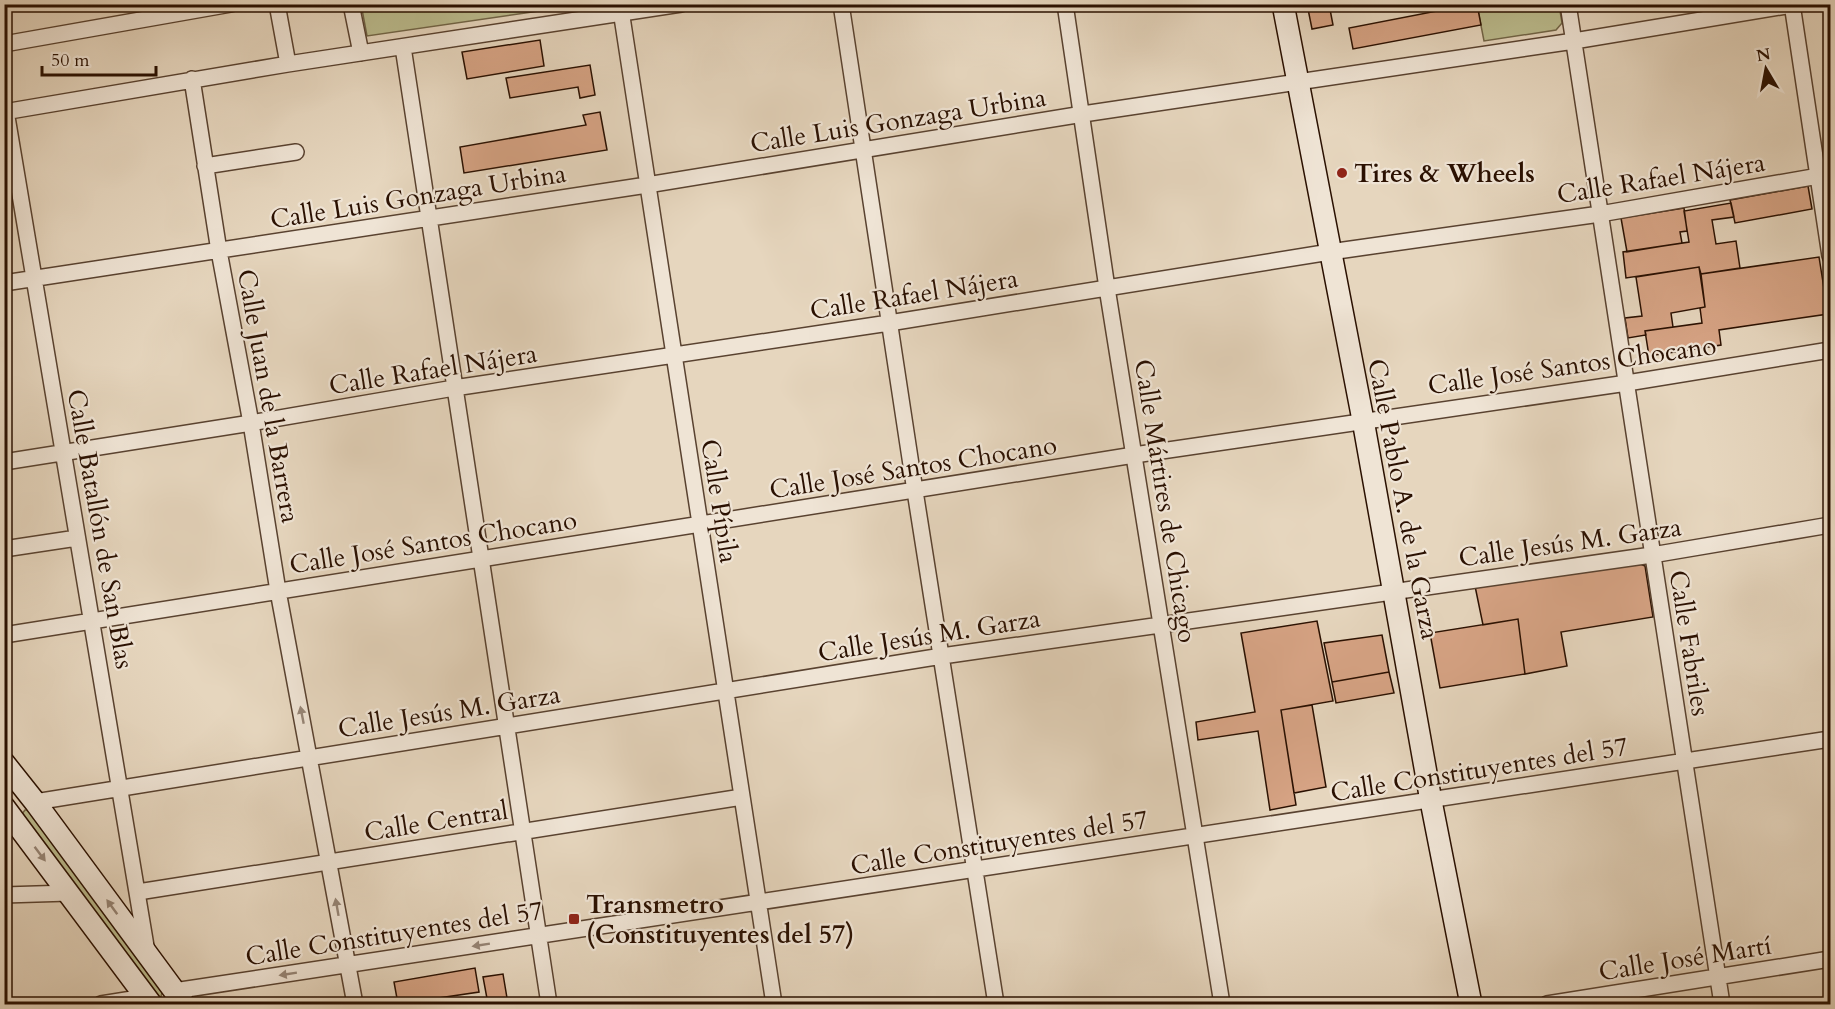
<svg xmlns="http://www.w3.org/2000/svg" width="1835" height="1009" viewBox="0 0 1835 1009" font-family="Cardo,serif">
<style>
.green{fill:#bbbc8e;stroke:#726648;stroke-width:1.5}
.building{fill:#d6a384;stroke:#2a1001;stroke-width:1.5}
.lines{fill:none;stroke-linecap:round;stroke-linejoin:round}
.street-casing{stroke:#594230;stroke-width:18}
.secondary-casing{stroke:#2a1001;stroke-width:24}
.street{stroke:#efe4d5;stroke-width:15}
.secondary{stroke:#efe4d5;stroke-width:21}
.oneway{fill:#968576}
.poi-dot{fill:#8f2418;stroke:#efe4d5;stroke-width:2}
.labels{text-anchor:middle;stroke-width:4.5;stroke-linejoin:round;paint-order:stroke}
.street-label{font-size:26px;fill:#2a1001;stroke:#efe4d5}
.poi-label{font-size:26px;font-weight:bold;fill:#2a1001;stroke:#efe4d5;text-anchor:start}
</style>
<rect width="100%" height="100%" fill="#e6d6be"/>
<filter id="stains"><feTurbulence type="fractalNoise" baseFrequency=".00333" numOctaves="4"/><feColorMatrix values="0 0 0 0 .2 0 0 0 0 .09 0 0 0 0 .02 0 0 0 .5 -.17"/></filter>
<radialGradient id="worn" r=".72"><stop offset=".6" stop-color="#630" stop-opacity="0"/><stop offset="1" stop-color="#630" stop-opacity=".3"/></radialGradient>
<path class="green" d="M361,4H580V5L367,36Z
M1477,5H1559L1562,23L1556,30L1484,41Z
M25,810H29L163,989L159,1004L21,815Z"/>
<path class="building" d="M1307,4H1329L1333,25L1312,29Z
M1473,4H1477L1481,25L1353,49L1349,28Z
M540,40L544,66L467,79L462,52Z
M590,65L595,95L580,98L578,87L510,98L506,78Z
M600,112L607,150L464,173L460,147L586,125L583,115Z
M1808,186L1812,209L1735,223L1730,200Z
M1731,203L1734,217L1712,220L1716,244L1736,241L1740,268L1701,274L1699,267L1626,278L1623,252L1689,242L1684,211Z
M1684,208L1687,231L1680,232L1682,243L1627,252L1621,218Z
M1819,257L1828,314L1719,330L1721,345L1649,356L1645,331L1702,323L1700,308L1705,307L1701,274Z
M1699,267L1705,307L1671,313L1673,327L1645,331L1646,335L1628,338L1625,318L1642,316L1636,277Z
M1634,561L1645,566L1653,617L1561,632L1567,666L1525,674L1518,619L1483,625L1475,586Z
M1518,619L1525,674L1440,688L1430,633Z
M1317,621L1333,701L1281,710L1296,805L1270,810L1258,731L1198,740L1196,722L1255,712L1241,633Z
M1382,635L1389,672L1332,682L1324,643Z
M1389,672L1394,693L1336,703L1332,682Z
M1312,705L1326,787L1294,793L1281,710Z
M475,968L479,992L398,1004L394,982Z
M503,974L508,1004H488L483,977Z
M1617,1000L1618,1004H1588Z"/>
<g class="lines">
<g class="street-casing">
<path id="street" d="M277,4L288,64
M351,4L361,53
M620,4L774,1004
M841,4L915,491L996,1004
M1065,4L1107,288L1222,1004
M1568,4L1722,1004
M1792,4L1830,256
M4,44L231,4
M403,47L549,1004
M192,79L219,251L251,423L278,591L355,1004
M6,111L147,952
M4,112L288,64L681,4
M205,166L296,152
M4,283L647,185L1083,114L1574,41L1798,4
M4,462L251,423L454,388L889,323L1330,252L1600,214L1830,174
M4,549L77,538
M4,635L1134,455L1627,383L1830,350
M35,802L942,656L1652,555L1830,525
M138,892L742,797
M4,895L69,893
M174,991L1830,739
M101,1004L145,997
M1547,1004L1830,959"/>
</g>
<g class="secondary-casing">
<path id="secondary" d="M1283,4L1363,420L1431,801L1471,1004
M4,763L35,802L184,1004
M4,807L151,1004"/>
</g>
<use href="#street" class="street"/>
<use href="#secondary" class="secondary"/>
</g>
<defs><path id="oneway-solid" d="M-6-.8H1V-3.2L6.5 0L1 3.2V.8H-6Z" transform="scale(1.5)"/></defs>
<g class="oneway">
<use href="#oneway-solid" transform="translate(302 715) rotate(-101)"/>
<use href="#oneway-solid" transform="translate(40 854) rotate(53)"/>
<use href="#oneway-solid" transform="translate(112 907) rotate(-126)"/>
<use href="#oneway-solid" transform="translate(337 907) rotate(-100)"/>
<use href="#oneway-solid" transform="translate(481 945) rotate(171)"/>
<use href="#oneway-solid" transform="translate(288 974) rotate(171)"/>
</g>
<g class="poi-dot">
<circle cx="1342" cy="173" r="6"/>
<rect x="568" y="913" width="12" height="12" rx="3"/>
</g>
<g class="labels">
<g class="street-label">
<text transform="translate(898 120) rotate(-9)" y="9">Calle Luis Gonzaga Urbina</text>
<text transform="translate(1661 178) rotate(-9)" y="9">Calle Rafael Nájera</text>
<text transform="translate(418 196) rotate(-9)" y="9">Calle Luis Gonzaga Urbina</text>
<text transform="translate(914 294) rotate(-9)" y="9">Calle Rafael Nájera</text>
<text transform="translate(1572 365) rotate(-8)" y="9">Calle José Santos Chocano</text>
<text transform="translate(433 369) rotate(-9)" y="9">Calle Rafael Nájera</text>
<text transform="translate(269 396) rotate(80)" y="9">Calle Juan de la Barrera</text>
<text transform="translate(913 467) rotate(-9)" y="9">Calle José Santos Chocano</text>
<text transform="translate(1404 499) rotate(79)" y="9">Calle Pablo A. de la Garza</text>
<text transform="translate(720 501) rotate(81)" y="9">Calle Pípila</text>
<text transform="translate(1166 501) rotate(81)" y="9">Calle Mártires de Chicago</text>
<text transform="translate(101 529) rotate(80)" y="9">Calle Batallón de San Blas</text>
<text transform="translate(433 542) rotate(-9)" y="9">Calle José Santos Chocano</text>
<text transform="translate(1570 542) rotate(-8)" y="9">Calle Jesús M. Garza</text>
<text transform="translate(929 635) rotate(-9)" y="9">Calle Jesús M. Garza</text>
<text transform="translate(1690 643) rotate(81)" y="9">Calle Fabriles</text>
<text transform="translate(449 711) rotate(-9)" y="9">Calle Jesús M. Garza</text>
<text transform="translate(1479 769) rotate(-9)" y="9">Calle Constituyentes del 57</text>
<text transform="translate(436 821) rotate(-9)" y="9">Calle Central</text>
<text transform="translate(999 842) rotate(-9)" y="9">Calle Constituyentes del 57</text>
<text transform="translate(394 933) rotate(-9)" y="9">Calle Constituyentes del 57</text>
<text transform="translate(1685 958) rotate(-9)" y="9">Calle José Martí</text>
</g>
<g class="poi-label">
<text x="1354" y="182">Tires &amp; Wheels</text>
<text x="586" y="913">Transmetro<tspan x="586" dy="30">(Constituyentes del 57)</tspan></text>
</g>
</g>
<rect width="1835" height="1009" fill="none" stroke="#e6d6be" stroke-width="24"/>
<rect x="6" y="6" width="1823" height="997" fill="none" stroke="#2a1001" stroke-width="3"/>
<rect x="12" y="12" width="1811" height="985" fill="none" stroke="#2a1001" stroke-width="1.5"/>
<g transform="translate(1766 69) rotate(350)" stroke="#efe4d5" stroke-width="4.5" paint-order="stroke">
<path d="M0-4.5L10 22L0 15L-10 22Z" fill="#2a1001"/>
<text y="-9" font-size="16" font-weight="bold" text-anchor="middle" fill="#2a1001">N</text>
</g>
<path d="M42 66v9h114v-9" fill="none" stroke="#2a1001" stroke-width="3"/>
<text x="51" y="66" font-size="18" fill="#2a1001" stroke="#efe4d5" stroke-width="4.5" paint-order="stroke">50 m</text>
<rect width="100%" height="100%" filter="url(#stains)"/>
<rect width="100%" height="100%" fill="url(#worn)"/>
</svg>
